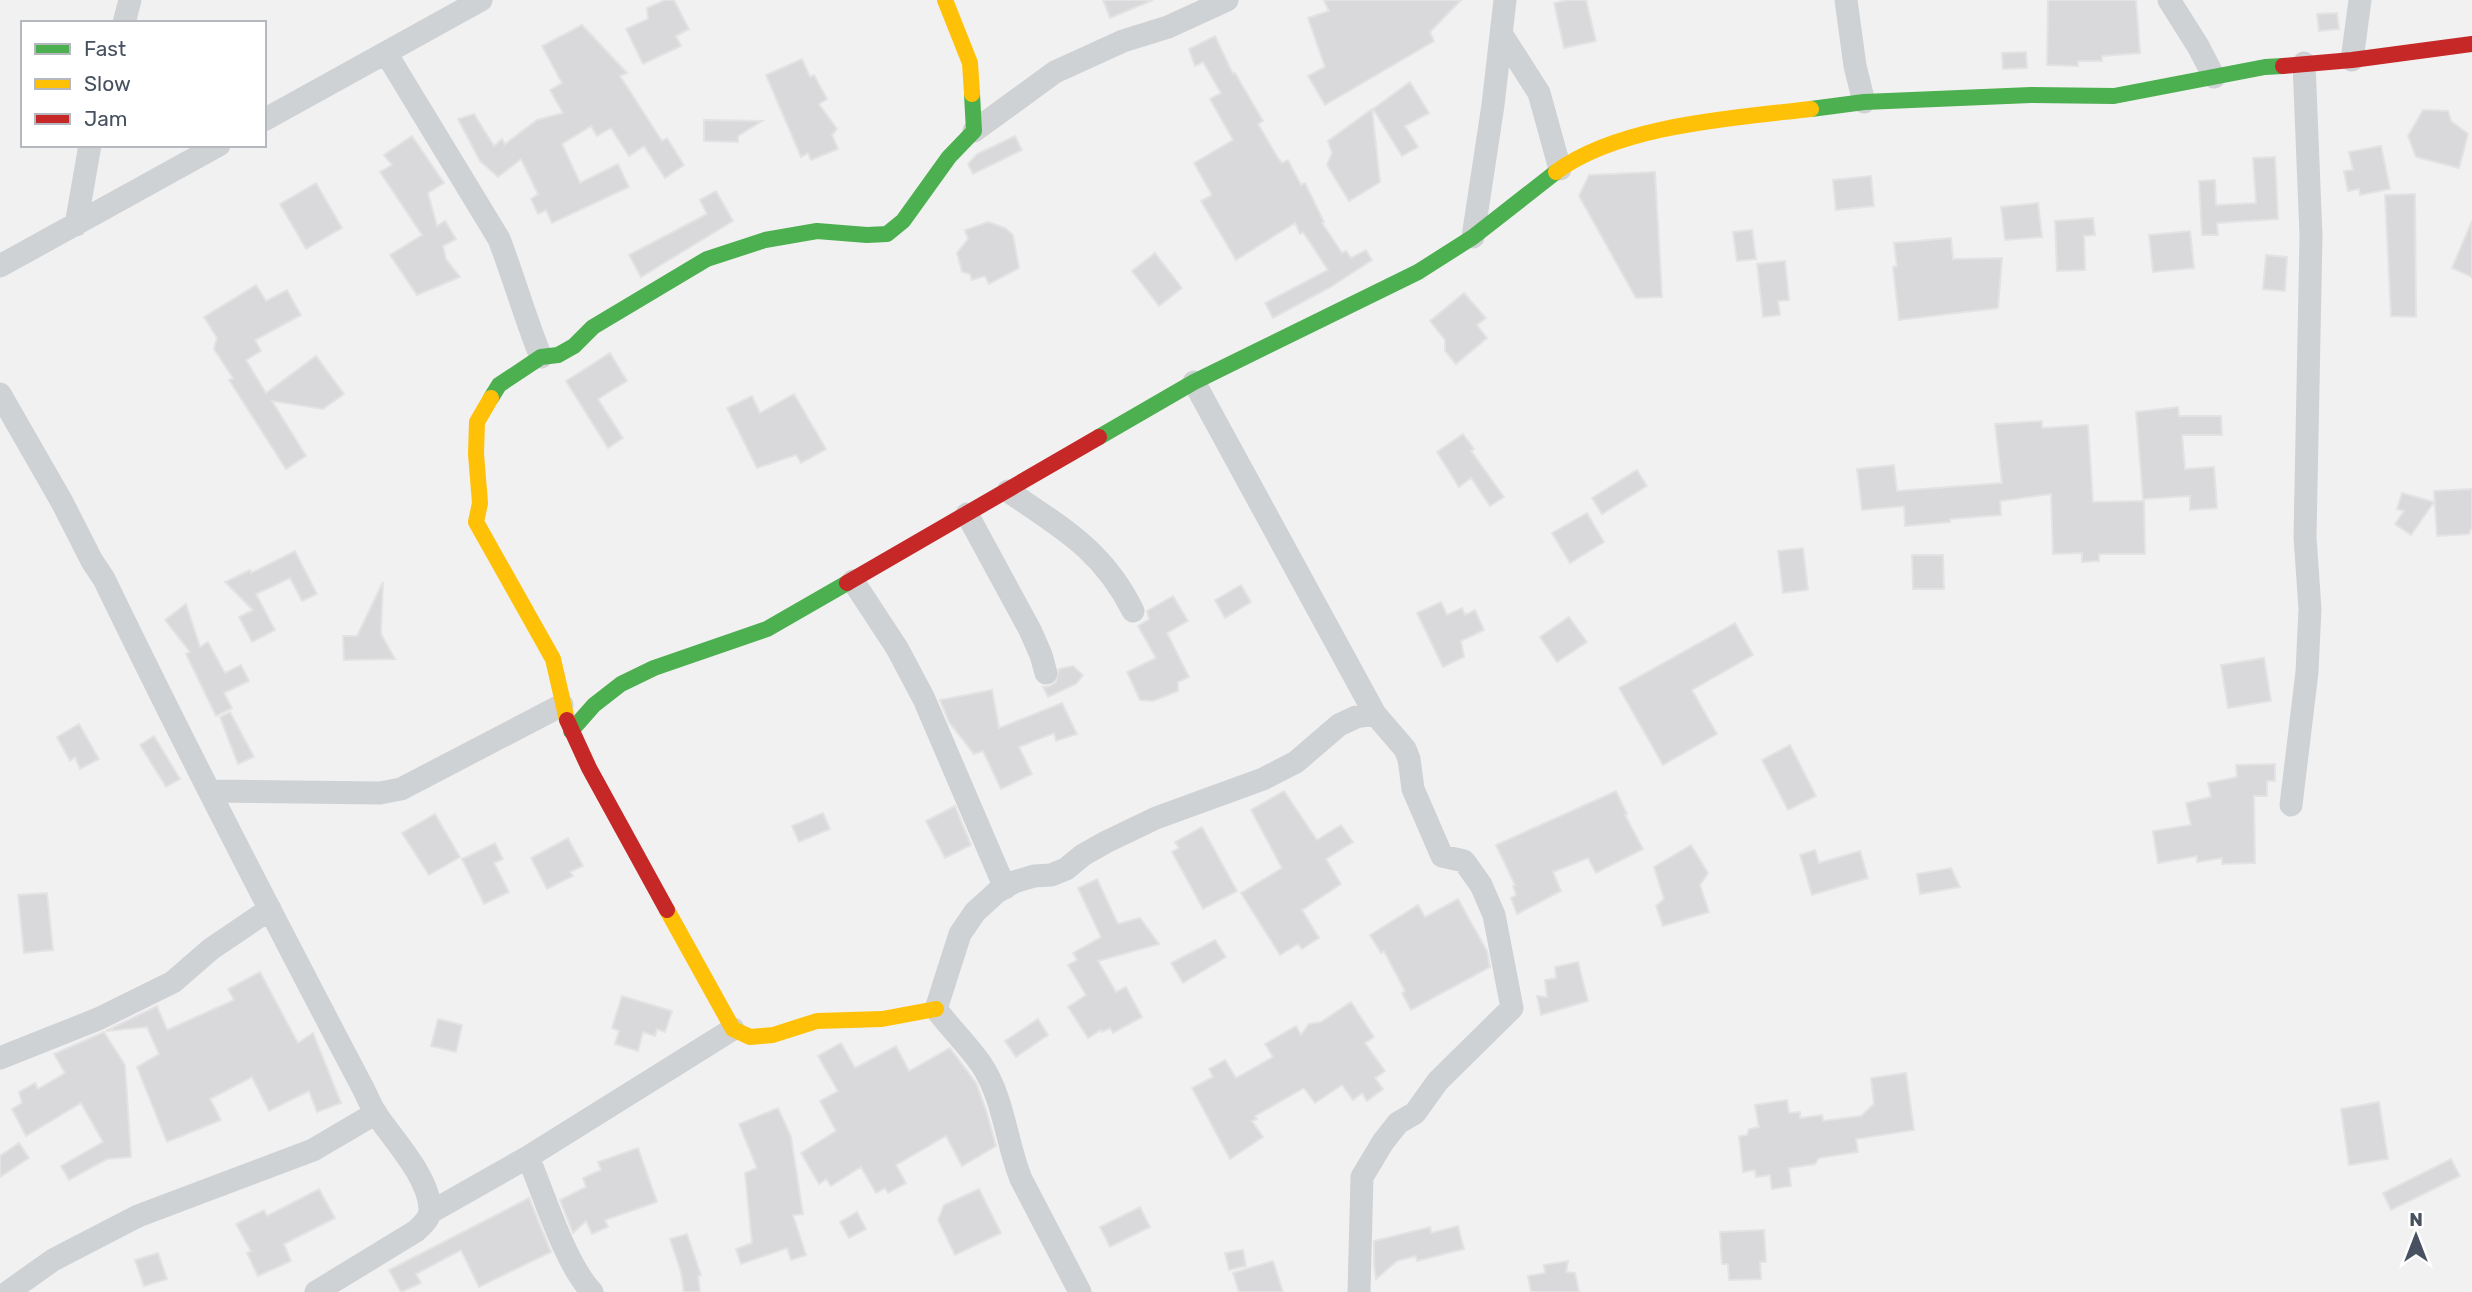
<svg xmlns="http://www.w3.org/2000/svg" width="2472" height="1292" viewBox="0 0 2472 1292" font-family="Rubik,sans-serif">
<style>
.building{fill:#d9d9db;stroke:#e3e3e4;stroke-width:2}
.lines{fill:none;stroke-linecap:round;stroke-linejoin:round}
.street{stroke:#cfd2d5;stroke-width:23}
.fast{stroke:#4caf50;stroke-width:16}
.slow{stroke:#ffc107;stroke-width:16}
.jam{stroke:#c62828;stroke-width:16}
</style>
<rect width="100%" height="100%" fill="#f2f1f1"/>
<path class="building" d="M665,0H674L689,29L676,36L681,46L643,64L626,29L648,19L647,8Z
M1103,0H1153L1110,18Z
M1324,0H1461L1430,32L1434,41L1325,105L1308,76L1325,67L1308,18L1329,11Z
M1568,0H1586L1596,41L1564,48L1554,3Z
M2048,0H2136L2140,53L2102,56V61H2078V66L2047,65Z
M2337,13L2339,29L2319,31L2317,14Z
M582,25L627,73L620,76L662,141L667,138L684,165L665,178L644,146L629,156L611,128L597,136L591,126L562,144L580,183L618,164L629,187L552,223L546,210L538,214L531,199L538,194L521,159L498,177L480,161L458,119L474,114L494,146L502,139L505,144L537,120L563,113L550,90L562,83L542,46Z
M1215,36L1233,74L1235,73L1263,121L1258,124L1278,158L1282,163L1288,160L1301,185L1305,183L1324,222L1322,223L1342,253L1346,251L1351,258L1366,250L1372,260L1329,288L1273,318L1265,303L1328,270L1303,232L1300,234L1295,223L1236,260L1201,201L1212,195L1194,163L1233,140L1210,99L1221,93L1203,62L1195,66L1189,49Z
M2026,52L2027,68L2003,69L2002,53Z
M802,59L810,77L814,75L827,99L819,104L837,129L832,135L838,149L811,160L808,153L801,157L766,75Z
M1410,82L1429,113L1405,126L1418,147L1402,156L1373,109Z
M1372,109L1380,182L1349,201L1327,165L1332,153L1328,141Z
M2423,110L2448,111L2451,121L2468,134L2459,168L2416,157L2408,136Z
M704,120L762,121L738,136V142L704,141Z
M412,136L444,183L428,193L437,226L445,221L456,239L443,246L446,259L460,277L417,295L390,255L422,235L380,172L392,165L384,155Z
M1015,136L1022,150L973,174L968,164L977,154Z
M2381,146L2390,189L2360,195L2359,189L2348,191L2344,171L2353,170L2349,152Z
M2275,157L2278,219L2217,223L2218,235H2202L2199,181L2215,180L2216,205L2256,203L2253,158Z
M1655,172L1662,297L1636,298L1579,196L1589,175Z
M1871,176L1874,206L1836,210L1833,180Z
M316,183L342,228L306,249L280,204Z
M716,191L733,221L641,277L629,255L707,214L700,200Z
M2415,194L2416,317L2391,316L2385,195Z
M2038,203L2042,237L2005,240L2001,207Z
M2093,218L2095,235L2084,236L2085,270L2057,271L2055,221Z
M2472,221V277L2452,268Z
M988,222L1005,228L1013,235L1019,268L989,284L985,276L972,280L970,274L962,272L957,253L968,239L965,230Z
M1752,230L1756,259L1737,261L1733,232Z
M2190,231L2194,268L2153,272L2149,235Z
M1951,238L1953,259L2002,258L1998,308L1899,320L1893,267L1897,266L1894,243Z
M1155,253L1182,288L1159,306L1132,271Z
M2266,255L2287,257L2285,291L2263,289Z
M1785,261L1789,300L1778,301L1780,315L1763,317L1757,264Z
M256,285L266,301L287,290L301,315L255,340L261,351L246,360L266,393L316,356L344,394L323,409L272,401L306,456L286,469L229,380L233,378L214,349L217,338L204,317Z
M1464,293L1486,318L1477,325L1487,338L1456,364L1445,351V340L1430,321Z
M610,353L627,381L598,399L623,438L608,448L566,381Z
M794,394L826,449L801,463L796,455L757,468L727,408L752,396L760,413Z
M2178,407L2179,416H2221L2222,435H2182L2185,469L2214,467L2217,508L2190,510V496L2143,499L2136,412Z
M2042,421V428L2088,425L2093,502L2144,501L2145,554H2099V561L2082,562V553L2053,554L2051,494L2000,501L2001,515L1950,519V522L1905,526L1904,506L1862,510L1857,469L1894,465L1897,491L2002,483L1995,424Z
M1463,434L1474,449L1471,451L1504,497L1490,506L1471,478L1459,487L1437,452Z
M1637,470L1647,486L1602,514L1592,498Z
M2472,489V526L2469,534L2437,536L2434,491Z
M2402,493L2434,502L2411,535L2395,524L2404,511L2397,509Z
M1587,513L1604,542L1570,563L1552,533Z
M1803,548L1808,590L1783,593L1778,551Z
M295,551L317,594L302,601L290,578L256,594L275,630L252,642L239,617L253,610L225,582L250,570L251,573Z
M1912,555H1943L1944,589H1913Z
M383,582L381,634L395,659L344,660L343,636H357Z
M1241,585L1251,602L1225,618L1215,600Z
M1173,596L1188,621L1167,633L1189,677L1178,682V691L1153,701L1140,700L1127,672L1156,658L1138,626L1149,619L1147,611Z
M1441,602L1447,615L1462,608L1465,615L1475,610L1484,630L1461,641L1464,657L1443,667L1417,613Z
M186,604L200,647L208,642L225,673L241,665L249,681L224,693L232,708L216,716L186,654L190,652L165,620Z
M1569,617L1587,642L1557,662L1540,637Z
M1735,623L1753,655L1692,690L1717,734L1663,765L1619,688Z
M2264,658L2271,701L2228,708L2221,665Z
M1073,666L1083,675L1076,684L1048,697L1043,687L1050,686L1056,682L1059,669Z
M992,690L999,728L1062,703L1077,734L1056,741L1054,733L1019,747L1032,774L1001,789L983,751L974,754L949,722L940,700Z
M230,712L254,757L238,764L220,717Z
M79,724L99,759L80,769L75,757L70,761L57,737Z
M154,736L180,779L166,787L140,745Z
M1790,745L1816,796L1788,810L1762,760Z
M2275,764V781H2267V796H2254L2255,863L2222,864V858L2197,862V856L2158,863L2153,831L2191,825L2186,803L2211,797L2208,783L2237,777L2236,765Z
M1284,791L1317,840L1341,825L1353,842L1326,859L1341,884L1302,910L1319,938L1302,949L1298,944L1280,955L1241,893L1282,868L1251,810Z
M1616,791L1627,814L1625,815L1643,849L1596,873L1588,858L1553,872L1561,891L1517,914L1511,898L1516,895L1513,886L1515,885L1496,845Z
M955,806L971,845L945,858L926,821Z
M823,813L830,829L799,842L792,826Z
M435,814L460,857L429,875L402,833Z
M1202,827L1237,891L1203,909L1172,852L1179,848L1175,842Z
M568,838L583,866L570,872L573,876L547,889L531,858Z
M495,843L503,859L494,863L509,892L484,904L462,859Z
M1691,845L1708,873L1700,885L1709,912L1663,926L1656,906L1664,899L1654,867Z
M1815,850L1819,863L1860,851L1868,878L1812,895L1800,855Z
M1951,868L1960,887L1920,894L1917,874Z
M1097,879L1118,924L1140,918L1159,944L1098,961L1116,992L1126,987L1142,1017L1113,1033L1110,1028L1102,1032L1101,1030L1088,1038L1068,1007L1086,995L1068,965L1077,960L1073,953L1101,937L1078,888Z
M47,893L53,950L24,953L18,895Z
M1458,899L1487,951L1490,967L1411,1010L1402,993L1405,991L1384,951L1381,953L1370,935L1418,905L1425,917Z
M1215,940L1226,957L1183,983L1171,963Z
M1578,962L1588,1001L1541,1015L1537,996L1547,997L1545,980L1556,978L1555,967Z
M260,972L298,1043L313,1033L341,1103L317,1112L309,1091L269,1111L252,1077L210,1099L221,1120L167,1142L137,1067L159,1054L147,1027L106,1031L157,1006L167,1030L234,1000L228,989Z
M622,996L672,1011L665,1032L657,1029L655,1036L643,1032L638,1051L615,1044L619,1031L612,1028Z
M1351,1002L1374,1037L1365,1043L1385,1071L1375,1078L1383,1089L1367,1101L1362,1093L1353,1100L1342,1085L1315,1103L1304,1088L1255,1116L1257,1119L1252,1121L1263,1137L1230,1159L1192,1088L1213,1077L1209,1069L1225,1060L1236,1078L1273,1057L1265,1044L1296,1026L1301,1035L1309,1024L1321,1022Z
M438,1019L462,1025L456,1052L431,1046Z
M1038,1019L1048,1035L1016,1057L1005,1041Z
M104,1032L125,1065L131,1157L107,1159L69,1180L61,1166L103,1142L81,1103L26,1136L12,1109L22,1103L19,1092L35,1083L38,1089L65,1073L54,1054Z
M841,1043L855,1068L896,1046L909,1071L950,1048L976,1083L986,1110L996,1146L962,1166L946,1136L896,1165L906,1183L888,1193L885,1188L876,1193L861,1167L831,1186L826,1179L819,1184L801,1153L836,1131L820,1101L838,1091L818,1056Z
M1906,1073L1914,1130L1856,1139L1858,1152L1819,1158L1815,1164L1789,1168L1791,1186L1772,1189L1770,1175L1756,1177L1755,1170L1743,1172L1739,1136L1747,1135L1749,1129L1759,1127L1755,1105L1787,1100L1789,1113L1800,1112V1118L1822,1115L1823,1121L1861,1116L1874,1104L1871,1078Z
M2379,1102L2388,1159L2349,1165L2341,1109Z
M778,1108L791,1137L803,1214L793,1215L806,1255L791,1260L787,1248L741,1264L736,1249L752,1243L745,1173L757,1168L739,1124Z
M19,1143L29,1158L0,1177V1156Z
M638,1148L657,1202L605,1220L608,1227L592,1234L586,1221L573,1233L560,1200L586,1187L583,1178L601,1170L598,1162Z
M2451,1159L2460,1176L2391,1210L2383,1193Z
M319,1189L335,1218L284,1244L291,1261L258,1276L247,1253L251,1251L236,1224L264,1210L267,1216Z
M979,1189L1001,1233L955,1255L938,1220L944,1205Z
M529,1198L551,1252L479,1287L461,1250L416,1274L421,1283L401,1292L389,1270Z
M1140,1207L1150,1227L1110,1247L1100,1227Z
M857,1212L866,1229L849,1238L840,1222Z
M1458,1226L1464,1249L1417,1261L1416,1256L1397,1261L1376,1279L1374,1264V1241L1430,1227L1431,1233Z
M1764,1230L1766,1262H1760L1761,1279L1729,1280L1728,1264H1722L1720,1232Z
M687,1234L701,1275L698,1276L700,1292H684L681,1272L670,1239Z
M1243,1250L1246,1266L1229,1270L1225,1253Z
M158,1253L167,1279L144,1286L135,1260Z
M1273,1261L1283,1292H1239L1233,1273Z
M1568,1261L1566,1272L1575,1273L1579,1292H1531L1528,1276L1545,1273L1544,1265Z"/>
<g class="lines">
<path class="street" d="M1846,0L1855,66L1864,102
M2169,0L2198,46L2214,77
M124,23L130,0
M1502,35L1539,93L1560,169
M386,53L499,239C514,278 525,318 541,357
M2352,60L2360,0
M264,120L481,0
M974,131L1055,72L1123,41L1168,27L1227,0
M76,225L90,145
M1473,237L1493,105L1505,0
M0,266L219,145
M1194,382L1375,714L1405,749L1409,759L1413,789L1442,856L1464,861L1481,885L1494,915L1512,1008L1438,1081L1415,1113L1398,1123L1383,1142L1362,1177L1359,1292
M0,394L62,502L92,561L104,579C187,751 275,921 364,1090C368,1098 371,1106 376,1114C393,1139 430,1178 430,1210C430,1219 422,1225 416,1231L316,1292
M1008,491C1062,528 1103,550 1133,611
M967,514L1030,630L1041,655L1046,673
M853,581L897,648L924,699L1005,888
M211,791L380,793L401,789L562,705
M2291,805L2307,672L2310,609L2305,537L2311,236L2304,63
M0,1058L98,1019L173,982L211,949L270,909
M528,1157C544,1194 565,1264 592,1292
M431,1212L528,1157L733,1029
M8,1292L53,1260L138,1216L313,1150L376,1113
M1080,1292L1021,1179C1006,1142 1004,1098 981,1064C968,1045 950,1028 936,1009L960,934L975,912L997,892L1014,882L1034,876L1051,875L1066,869L1083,855L1106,842L1156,818L1263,779L1296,762L1339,725L1356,717L1375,714"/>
<path class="fast" d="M1811,109L1864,102L2031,95L2114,96L2265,67L2283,66
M491,398L499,385L541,357L558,355L574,346L593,327L707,259L765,240L817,231L867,235L887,234L903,221L949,157L974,131L972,94
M1099,437L1194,382L1418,272L1473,237L1556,172
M571,731L594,705L621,684L654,668L767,629L847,583"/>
<path class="slow" d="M945,0L970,63L972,94
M1556,172C1619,125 1734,118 1811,109
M491,398L477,422L476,454L480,503L476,522L553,659L567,720
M667,910L733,1029L750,1037L773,1035L817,1021L882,1019L936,1009"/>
<path class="jam" d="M2283,66L2352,60L2472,44
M847,583L1099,437
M567,720L589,768L667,910"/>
</g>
<rect x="21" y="21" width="245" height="126" fill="#ffffff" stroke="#b5b9bf" stroke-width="2"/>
<rect x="35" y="44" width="35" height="10" fill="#4caf50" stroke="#b5b9bf" stroke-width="2"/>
<text x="84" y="56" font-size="21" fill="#475160">Fast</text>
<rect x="35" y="79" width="35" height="10" fill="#ffc107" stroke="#b5b9bf" stroke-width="2"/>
<text x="84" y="91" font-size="21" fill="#475160">Slow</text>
<rect x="35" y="114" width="35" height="10" fill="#c62828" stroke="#b5b9bf" stroke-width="2"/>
<text x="84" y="126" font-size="21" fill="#475160">Jam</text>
<g transform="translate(2416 1236)" stroke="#ffffff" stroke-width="5" paint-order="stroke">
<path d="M0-5L12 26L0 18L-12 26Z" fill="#475160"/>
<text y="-10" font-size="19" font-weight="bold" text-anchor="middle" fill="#475160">N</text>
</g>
</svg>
